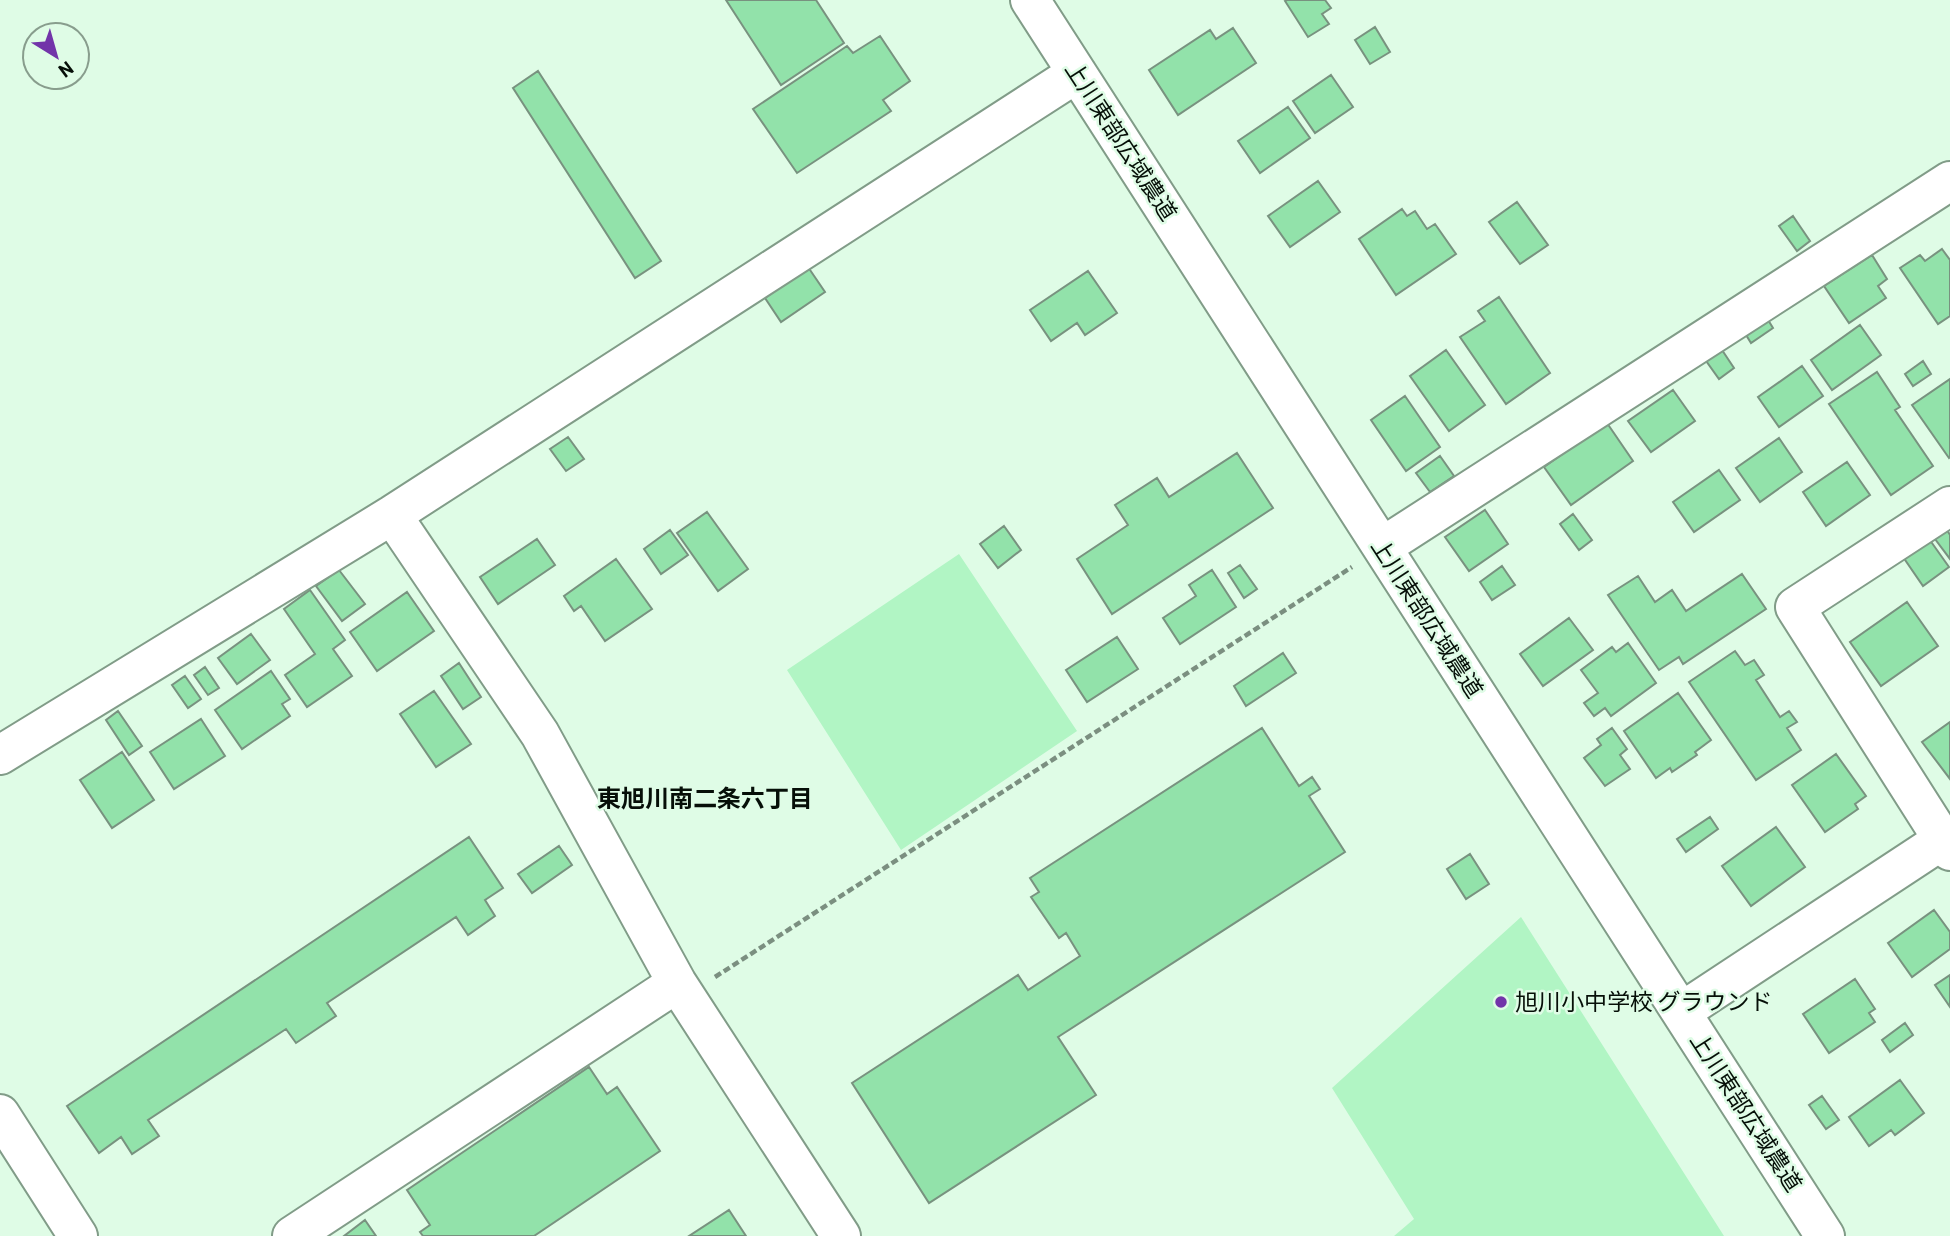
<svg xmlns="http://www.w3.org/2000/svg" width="1950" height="1236" viewBox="0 0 1950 1236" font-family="Barlow,'Noto Sans JP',sans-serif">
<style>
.green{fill:#b1f5c4}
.building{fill:#92e2aa;stroke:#78927f;stroke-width:2}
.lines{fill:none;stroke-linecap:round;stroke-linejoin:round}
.minor-casing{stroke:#819c88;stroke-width:42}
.path{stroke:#7b8f80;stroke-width:4.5;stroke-dasharray:7 3.5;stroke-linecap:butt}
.minor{stroke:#fff;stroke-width:38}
.poi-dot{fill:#7234a9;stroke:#dffce6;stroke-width:2.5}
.labels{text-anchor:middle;stroke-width:5;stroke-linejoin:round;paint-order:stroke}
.street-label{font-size:23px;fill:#060f08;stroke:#dffce6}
.poi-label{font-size:23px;fill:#060f08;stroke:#dffce6;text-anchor:start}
.neighbourhood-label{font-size:24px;font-weight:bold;fill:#060f08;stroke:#dffce6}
</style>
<rect width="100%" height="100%" fill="#dffce6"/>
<path class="green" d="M959,554L1077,731L901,850L787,670Z
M1521,917L1724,1236H1394L1414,1219L1332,1088Z"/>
<path class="building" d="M726,0H816L844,43L781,85Z
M1287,0H1325L1331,8L1322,14L1329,24L1308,37L1285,1Z
M1375,27L1390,52L1370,64L1355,40Z
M1233,28L1256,63L1178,115L1149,70L1210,30L1216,39Z
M880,36L910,81L883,100L891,111L797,173L753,109L847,46L853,53Z
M538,71L661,261L635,278L513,88Z
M1331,75L1353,107L1315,133L1293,101Z
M1288,107L1310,138L1260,173L1238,141Z
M1318,181L1340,212L1290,247L1268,216Z
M1517,202L1548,245L1520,264L1489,222Z
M1402,209L1407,216L1415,211L1427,229L1435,224L1456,254L1396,295L1359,239Z
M1793,216L1810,241L1797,251L1779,226Z
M1942,249L1950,260V316L1938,324L1900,268L1920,255L1925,261Z
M1872,255L1887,279L1878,286L1886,298L1849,323L1824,286Z
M808,267L825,292L781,322L765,298Z
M1088,271L1117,313L1085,335L1077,323L1051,341L1030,310Z
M1499,297L1550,373L1506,404L1460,337L1485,321L1478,311Z
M1765,315L1773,328L1751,343L1743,330Z
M1860,325L1881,355L1832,390L1811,360Z
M1720,347L1734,368L1719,379L1704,358Z
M1446,350L1485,405L1449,431L1410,376Z
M1923,361L1931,374L1913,386L1905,374Z
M1802,366L1823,396L1779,427L1758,397Z
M1877,372L1900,407L1895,410L1933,466L1891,495L1829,404Z
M1950,379V457L1949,458L1912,405Z
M1673,390L1695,421L1651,452L1628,421Z
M1405,396L1440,447L1406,471L1371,420Z
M1607,423L1633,461L1571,505L1544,467Z
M568,437L584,459L566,471L550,449Z
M1779,438L1802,472L1760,502L1736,468Z
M1237,453L1273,508L1112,614L1077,559L1128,525L1115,505L1157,478L1169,497Z
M1440,456L1454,476L1430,492L1416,473Z
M1847,462L1870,495L1826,526L1803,492Z
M1719,470L1740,500L1694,532L1673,502Z
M1485,510L1508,544L1469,571L1445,537Z
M707,512L748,569L718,591L677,533Z
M1573,514L1592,540L1579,550L1560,524Z
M1004,526L1021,550L998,568L980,544Z
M670,530L688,555L661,574L644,549Z
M1947,530L1950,535V559L1935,539Z
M1927,536L1949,567L1923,586L1901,554Z
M537,539L555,565L498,604L480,577Z
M616,559L652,609L605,641L581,606L574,611L564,596Z
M1240,565L1257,589L1244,598L1228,573Z
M1502,566L1515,585L1492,600L1480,582Z
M339,570L365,604L342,621L316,586Z
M1212,570L1236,607L1180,644L1163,618L1196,596L1189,585Z
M1742,574L1766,609L1683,664L1679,657L1659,670L1608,595L1638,576L1655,602L1672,590L1686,611Z
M310,590L345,640L333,649L352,676L307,707L285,675L315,654L284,609Z
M407,592L434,631L377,671L350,632Z
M1907,602L1938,646L1881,686L1850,642Z
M1569,618L1593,650L1543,686L1520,654Z
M251,634L270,660L237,684L218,658Z
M1117,637L1138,669L1087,702L1066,670Z
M1628,643L1656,683L1611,716L1605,708L1594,716L1584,703L1598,693L1581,670L1612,647L1616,652Z
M1735,651L1745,665L1754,660L1764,675L1756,680L1780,717L1789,711L1797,722L1787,728L1801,750L1756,780L1689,682Z
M1283,653L1296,673L1246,706L1234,686Z
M459,663L481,697L463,709L441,676Z
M205,667L219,688L208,695L194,675Z
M271,671L290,699L282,704L290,716L242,749L215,710Z
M185,676L201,699L188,708L172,685Z
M434,691L471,744L436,767L400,714Z
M1678,693L1711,740L1695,752L1697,755L1672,772L1670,768L1656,778L1624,731Z
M118,711L142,746L129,755L106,720Z
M201,719L225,756L174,789L150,752Z
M1950,722V779L1922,742Z
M1262,728L1299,786L1312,777L1320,789L1309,796L1345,852L1058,1037L1096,1095L929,1203L852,1083L1018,975L1028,990L1080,956L1066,933L1059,938L1031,897L1039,892L1030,878Z
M1612,728L1627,749L1620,755L1630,769L1605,786L1584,758L1601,745L1597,739Z
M122,752L154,800L112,828L80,780Z
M1836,754L1866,796L1855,804L1858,809L1825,832L1792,785Z
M1710,817L1718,829L1686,852L1677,839Z
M1776,827L1805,867L1751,906L1722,866Z
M469,837L503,888L485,900L495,916L468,935L456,917L327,1003L336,1016L296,1043L286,1029L148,1120L159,1136L132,1154L121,1137L99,1153L67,1106Z
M559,846L572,865L532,893L518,874Z
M1470,854L1489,884L1466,899L1447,869Z
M1934,910L1950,932V949L1912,977L1888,943Z
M1950,975V1007L1935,985Z
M1855,979L1875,1009L1869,1013L1875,1022L1829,1053L1803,1014Z
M1905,1023L1913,1035L1890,1052L1882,1040Z
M589,1067L607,1094L617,1087L660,1151L534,1236H423L420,1232L430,1225L407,1190Z
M1900,1080L1924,1113L1895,1135L1891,1130L1869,1146L1849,1117Z
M1822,1096L1839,1120L1826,1129L1809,1105Z
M729,1210L746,1236H689Z
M365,1220L376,1236H344Z"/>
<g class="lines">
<g class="minor-casing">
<path id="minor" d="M1030,0L1825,1236
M1950,506L1795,607L1950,851
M392,515L540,734L677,983L841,1236
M1382,547L1950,181
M0,755L392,515L1077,73
M1681,1012L1950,835
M0,1114L78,1236
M292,1236L677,983"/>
</g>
<path class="path" d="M715,977L1352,567"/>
<use href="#minor" class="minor"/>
</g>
<circle class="poi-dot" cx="1501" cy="1002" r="7"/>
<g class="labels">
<g class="street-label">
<text transform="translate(1121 141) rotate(57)" y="8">上川東部広域農道</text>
<text transform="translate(1427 618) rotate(57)" y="8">上川東部広域農道</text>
<text transform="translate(1746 1112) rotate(57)" y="8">上川東部広域農道</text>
</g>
<g class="poi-label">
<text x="1515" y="1010">旭川小中学校 グラウンド</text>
</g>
<g class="neighbourhood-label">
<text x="705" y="807">東旭川南二条六丁目</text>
</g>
</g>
<g transform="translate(56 56) rotate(143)"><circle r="33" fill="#dffce6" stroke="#889d8d" stroke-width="2"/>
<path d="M0-5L12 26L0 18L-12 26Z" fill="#7234a9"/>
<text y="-10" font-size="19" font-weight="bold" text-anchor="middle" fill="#060f08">N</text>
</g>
</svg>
